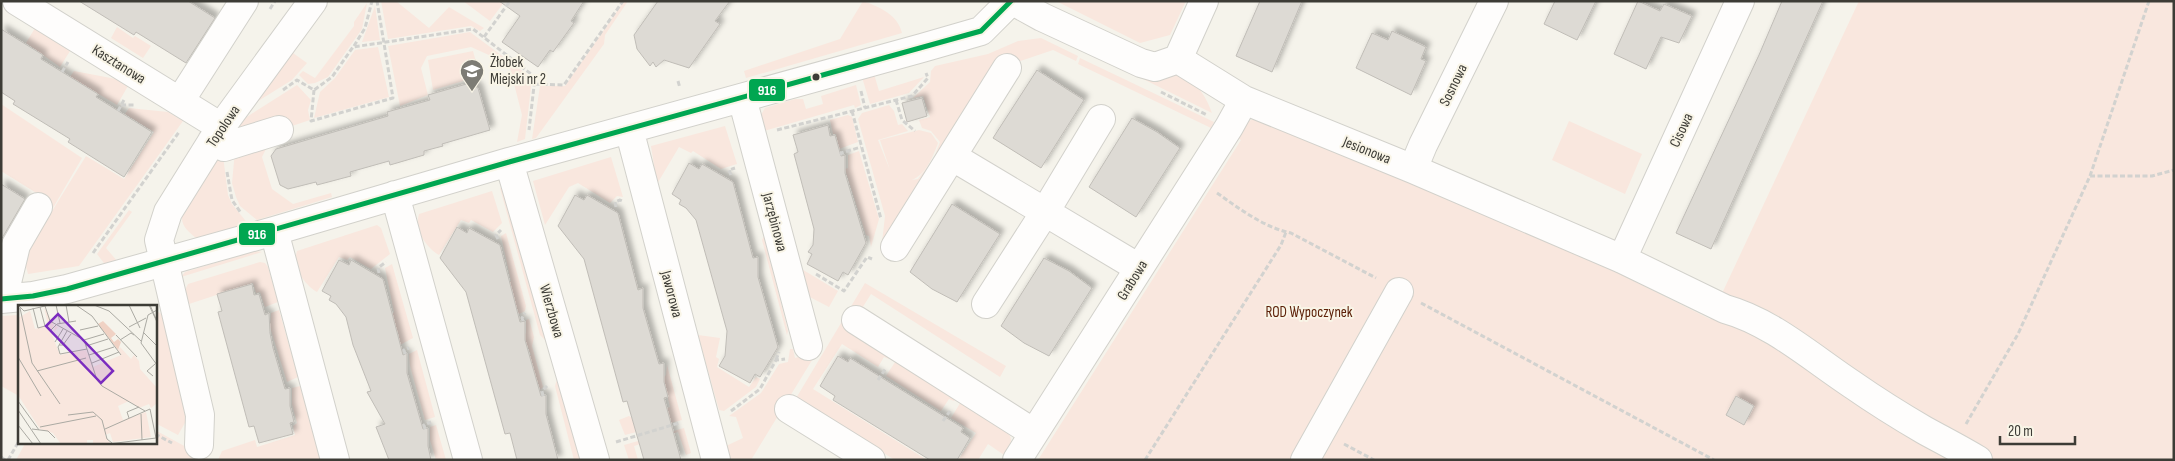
<svg xmlns="http://www.w3.org/2000/svg" width="2175" height="461" viewBox="0 0 2175 461" font-family="'Sofia Sans Condensed',sans-serif">
<style>
.green{fill:#f9e7de}
.building{fill:#dddad4;stroke:#c0bdb7;filter:url(#shadow)}
.lines{fill:none;stroke-linecap:round;stroke-linejoin:round}
.minor-casing{stroke:#d2d1cb;stroke-width:30}
.path{stroke:#d2d2cf;stroke-width:3;stroke-dasharray:5 2.5;stroke-linecap:butt}
.minor{stroke:#fefdfc;stroke-width:28}
.bus-1-casing{stroke:#f9f5e7;stroke-width:9}
.bus-1{stroke:#00a651;stroke-width:5}
.bus-dot{fill:#3d3c36;stroke:#f9f5e7;stroke-width:2}
.labels{text-anchor:middle;stroke-width:4;stroke-linejoin:round;paint-order:stroke}
.poi-label{font-size:15px;fill:#3d3c36;stroke:#f9f5e7;text-anchor:start}
.street-label{font-size:15px;fill:#3d3c36;stroke:#f9f5e7}
.park-label{font-size:15px;fill:#5d2108;stroke:#f9f5e7}
.inset-road{fill:none;stroke:#abaaa3;stroke-width:1}
.view{fill:#7b2cbf;fill-opacity:0.15;stroke:#7b2cbf;stroke-width:2.5}
.inset-edge{fill:none;stroke:#3d3c36;stroke-width:2.5}
.line-badge{stroke:#f9f5e7;stroke-width:2}
.badge-label{font-size:14px;text-anchor:middle;font-weight:bold;fill:#fff}
</style>
<defs>
<filter id="shadow"><feDropShadow dx="4.5" dy="-4.5" stdDeviation="2.5" flood-color="#0004"/></filter>
</defs>
<rect width="100%" height="100%" fill="#f5f3eb"/>
<path class="green" d="M381,1H396L429,28L449,7L484,28L480,31L471,26L388,39Z
M463,1H505L490,21Z
M624,1H628L605,35L604,44L536,138L532,139L540,86H565Z
M863,1C880,7 898,15 902,33L746,78L744,71L840,39Z
M1056,1H1186L1170,35L1140,43Z
M1859,1H2174V460H1038L1241,140L1234,135L1243,123L1257,118L1540,234L1710,319Z
M367,3L362,29L328,77L315,83L308,84L299,75L303,71L315,78L354,26V22Z
M375,6L380,40L362,42Z
M117,27L133,38L135,36L151,46L143,58L111,38Z
M35,28L70,51L60,67L26,43Z
M470,32L532,78L525,139L517,142L522,115L509,64L471,47L427,56L421,68L428,95L400,106L388,46Z
M1041,38L1078,56L1076,61L1053,50L994,70L881,251L885,216L858,119L862,113L889,105L894,111L898,125L902,124L908,131L878,140L890,170L880,140L919,130L931,133L938,143C933,157 926,174 912,180L918,179L934,158L940,142L931,131L922,128L919,120L930,117L923,96L913,98L930,82L931,71L935,66L988,54L1018,41Z
M378,47L389,97L314,118L320,92L335,78L355,50Z
M473,51L480,76L433,90L428,60Z
M293,53L307,63L292,80L255,103Z
M1080,58L1214,122L1211,128L1078,64Z
M74,71L116,79L128,86L117,105L70,77Z
M874,74L879,91L924,77L909,93L870,104L862,77Z
M1176,75C1196,80 1205,94 1212,113L1141,78L1156,79Z
M297,85L311,100L308,110L310,120L292,126L282,135L235,130L242,120Z
M856,85L861,105L855,108L854,105L764,131L761,115L765,108L795,99H803L806,109L823,104L821,96Z
M1,104L82,158L50,213L38,194L1,171Z
M129,108L168,112L183,121L79,266L28,274L25,263L30,247L86,156L124,179L154,132L125,114Z
M848,115L852,117L858,142L839,149L836,134H833L830,120Z
M1569,121L1642,154L1625,194L1552,160Z
M725,126L737,164L721,169L693,151L691,153L679,147L657,184L651,146Z
M269,143L262,157L272,189L293,204L331,193L332,197L257,220L240,206L236,197L232,183L235,151Z
M859,151L879,219L871,247L869,236L866,235L845,169L848,168V155Z
M223,156L228,195L232,204L249,225L196,238C189,232 181,226 182,216C182,203 205,172 213,162C216,159 219,157 223,156Z
M611,157L623,197L617,196L610,203L578,183L569,187L545,225L533,181Z
M508,187L556,355L551,357L545,340L540,335L500,188Z
M492,191L502,223L493,232L471,220L469,223L461,220L439,255C426,247 414,230 419,214Z
M129,210L132,212L106,248L118,262L107,267L97,254Z
M377,225L381,228L390,254L371,269L350,257L347,260L339,257L317,292C304,284 292,267 297,251Z
M506,233L526,306L525,311L519,314L507,283L511,281L501,236Z
M764,236L788,331L787,335L762,240Z
M255,251L262,252L181,277L185,272Z
M260,262L265,263L268,267L278,302L265,307L260,292L256,293L253,283L189,304L185,290L188,284Z
M392,264L413,338L400,345L398,332L394,331L390,316L394,312L385,268Z
M800,268L838,291L829,307L804,294Z
M865,283L1006,366L1000,377L871,294L849,329L891,355L889,359L884,357L878,367L842,344L813,389L927,460H895L795,400Z
M155,310L163,315L190,414L178,435L155,423Z
M279,310L298,377L287,382L270,327L271,313Z
M19,315V396L1,386V316Z
M529,319L534,337L532,346L543,387L540,390C537,377 531,369 528,356L531,355L523,335L526,333V320Z
M698,335L720,338L716,357L719,359L717,367L749,387L756,377L760,379L756,387L724,411L719,410Z
M790,349H793L795,358L817,352L751,460H731L726,446L743,438L736,417L729,416L761,393L779,364L788,362Z
M417,350L435,417L425,420L410,366L409,354Z
M897,359L957,397L954,401L949,399L941,411L886,376Z
M557,363L585,460H574L555,386L557,379L553,364Z
M667,365L682,420L625,435L619,420L629,416L634,419L670,407L663,378L666,375Z
M300,386L321,460H218L222,451L255,440L257,447L295,435L293,426L297,423L292,404V388Z
M962,400C973,408 1011,426 1011,440C1011,446 1007,450 1004,455L988,444L978,460H958L976,433L951,418Z
M436,425L446,460H436L430,440V427Z
M684,428L691,453L686,455L678,432L634,446L638,460H629L624,445Z
M155,430L210,460H16L26,442H155Z"/>
<path class="building" d="M79,1H188L215,18L186,63L136,32L134,35Z
M499,1H584L571,21L574,23L553,52L550,50L538,67L502,42L520,16Z
M658,1H730L715,21L720,24L689,68L664,60L656,67L653,62L650,66L637,49L634,35Z
M1260,1H1302L1272,72L1236,56Z
M1555,1H1596L1577,40L1544,24Z
M1638,1L1660,11L1664,4L1692,16L1679,43L1661,37L1646,69L1614,54Z
M1782,1H1823L1711,249L1676,233L1759,55Z
M1,29L43,55L41,59L98,94L96,97L152,132L124,177L68,142L70,139L13,104L15,101L1,92Z
M1392,31L1426,47L1421,59L1426,61L1411,95L1356,68L1372,33L1388,40Z
M1037,70L1084,100L1041,168L993,138Z
M470,83L478,88L490,130L442,144L443,146L424,151V155L390,165L389,161L350,172L351,176L317,185L316,182L288,189L280,185L271,156L276,149L388,116L387,112L430,100L428,95Z
M922,98L927,116L907,122L902,103Z
M1132,118L1157,132L1180,148L1136,217L1089,187Z
M828,125L830,136L835,135L841,156L845,155V173L866,243L848,275L843,272L838,281L807,264L812,254L808,252L813,245L814,229L794,154L798,152L793,135Z
M689,163L699,169L702,164L733,182L753,258L758,257V277L778,347L760,377L755,374L750,383L719,366L725,356L727,331L720,306L696,220L686,208L679,204L681,200L672,194Z
M1,184L25,199L1,240Z
M575,195L584,200L587,195L618,213L638,290L643,288V308L659,364L664,363V382L668,397L664,398L681,460H644L627,401L623,402L584,259L558,226Z
M952,204L1000,234L957,302L932,289L910,272Z
M457,227L467,233L469,228L500,245L520,322L525,321V340L541,396L546,395V414L558,460H517L510,433L505,434L466,292L440,258Z
M1044,258L1069,271L1092,288L1049,356L1024,343L1001,326Z
M339,260L349,265L351,260L383,279L403,355L407,353V373L423,429L428,428V446L431,460H389L376,427L385,424L367,392L371,391L353,345L346,317L336,304L329,300L331,296L322,291Z
M252,284L254,295L259,294L265,315L269,313L270,333L273,348L285,389L290,388V406L294,422L290,423L293,434L259,443L254,426L249,427L218,312L222,311L217,294Z
M838,356L848,362L850,358L963,428L961,432L970,438L957,460H930L833,400L835,396L820,386Z
M1736,396L1754,406L1744,425L1726,415Z"/>
<g class="lines">
<g class="minor-casing">
<path id="minor" d="M17,1L221,127
M1013,1L1042,17L1141,63L1155,67L1178,59
M1178,59L1244,100L1413,169L1622,259L1725,309C1772,322 1812,358 1853,385C1876,401 1900,416 1924,430C1942,440 1960,449 1978,460
M1178,59L1204,1
M742,98L808,346
M180,101L244,1
M629,129L716,460
M212,141L224,147L279,130
M953,157L1139,268
M509,162L595,460
M1413,169L1423,145L1494,1
M395,195L468,460
M274,231L335,460
M895,247L1007,68
M1622,259L1740,1
M1,299L33,296L67,289L274,231L509,162L922,48L981,31L1011,1
M3,299L16,245L38,207
M986,304L1045,212L1101,119
M856,320L1034,433
M789,409L871,460
M199,445L200,415L159,240L168,212L221,127L313,1
M1017,460L1229,127L1244,100
M1305,460L1399,292"/>
</g>
<path class="path" d="M270,9L275,1
M484,37L510,1
M354,46L365,28L372,1
M62,72L68,62
M678,81L680,88
M535,84L564,85L623,1
M283,90L297,80L314,90L332,77L353,47L473,29L535,77L529,130
M314,90L311,121L393,98L377,1
M861,91L865,108
M1161,92L1207,115
M896,100L902,120L915,131
M121,105H135
M118,111L125,98
M852,111L881,219
M777,130L912,96L928,78L926,73
M842,155L841,153L861,147
M227,172L232,200L241,213
M731,175L729,170L735,168
M2090,176H2152L2174,170
M1217,193C1240,209 1263,227 1291,233L1376,278
M616,207L615,202L620,200L622,201
M498,239L496,235L501,230
M93,253L179,132
M379,273L378,268L386,262
M816,274L844,291L867,257L872,259
M1421,303L1714,460
M523,321L522,318L525,313
M405,354L404,350L409,348
M776,360L779,352
M878,380L886,368
M543,396L542,391L547,386
M731,411L760,389L776,360L785,359
M943,421L950,411
M1966,424L2018,334L2090,176L2149,1
M425,429L424,425L431,422
M155,434L172,443
M616,442L679,423
M1344,444L1374,460
M1,457L5,460
M8,460L19,441
M1145,460L1281,245L1286,232"/>
<use href="#minor" class="minor"/>
<g class="bus-1-casing">
<path id="bus-1" d="M1,299L33,296L67,289L509,162L981,31L1011,1"/>
</g>
<use href="#bus-1" class="bus-1"/>
</g>
<defs>
<g id="school-pin" transform="scale(1.25)"><path d="M0 17L-7.5 6A9.5 9.5 0 1 1 7.5 6Z" fill="#7d7c75" stroke="#f9f5e7"/><path d="M0-5L7-2L0 1L-7-2ZM-4 1L0 2.5L4 1V4Q0 6-4 4Z" fill="#fff"/></g>
</defs>
<g fill-rule="evenodd">
<use href="#school-pin" x="472" y="71"/>
</g>
<circle class="bus-dot" cx="816" cy="77" r="4.5"/>
<g class="labels">
<g class="poi-label">
<text x="490" y="67">Żłobek<tspan x="490" dy="17">Miejski nr 2</tspan></text>
</g>
<g class="street-label">
<text transform="translate(119 64) rotate(32)" y="5">Kasztanowa</text>
<text transform="translate(1453 85) rotate(-64)" y="5">Sosnowa</text>
<text transform="translate(223 126) rotate(-56)" y="5">Topolowa</text>
<text transform="translate(1681 130) rotate(-65)" y="5">Cisowa</text>
<text transform="translate(1367 150) rotate(22)" y="5">Jesionowa</text>
<text transform="translate(775 222) rotate(75)" y="5">Jarzębinowa</text>
<text transform="translate(1132 280) rotate(-58)" y="5">Grabowa</text>
<text transform="translate(672 294) rotate(75)" y="5">Jaworowa</text>
<text transform="translate(552 311) rotate(74)" y="5">Wierzbowa</text>
</g>
<g class="park-label">
<text x="1309" y="317">ROD Wypoczynek</text>
</g>
</g>
<g transform="translate(18 305)">
<rect width="139" height="139" fill="#f5f3eb"/>
<path d="M26,2L36,20L33,26L36,27L37,21L40,22L34,30L42,50L68,45L75,62L103,50L100,45L102,42L113,54L116,50L121,56L122,64L139,83V98L133,103L131,99L121,103L111,96L100,101L105,115L128,107L133,132L95,137L92,128L87,130L92,138L75,139V135H69V139H43L35,128L22,124L0,90V13L12,6L17,24L30,20Z" fill="#f9e7de"/>
<path d="M85,16L98,29L93,33L96,37L100,34L103,37L100,45L80,19Z" fill="#f0d2c4"/>
<path class="inset-road" d="M0,0L6,6L31,0M38,0L42,18M48,0L51,17M58,0L74,11L103,50M76,0L91,6L123,36M111,0L122,23M131,0L139,17M132,0L139,16M27,1L32,16L66,35L79,75L84,81L127,106M2,3L14,58L42,99M15,3L20,23L27,21L22,2M139,5L130,10L123,38L139,60M111,22L128,13M33,25L39,19L58,16M62,25L80,21M49,26L40,42L42,49L69,44M125,27L139,41M98,30L119,52M66,35L86,29M102,35L113,28L116,30M37,37L45,24M41,40H45L53,29M68,41L90,34M71,50L96,42M0,52L23,91M74,58L101,47M19,66L68,53M135,71L129,66L137,59M0,96L21,125M0,105L23,139M123,109L124,135M50,110L75,107L84,115L89,134L94,138M111,113L109,107L121,102M0,120L15,139M22,122L78,111M14,124L30,126L37,133M87,124L132,104L138,133M91,139L138,133"/>
<path class="view" d="M40,9L95,66L83,78L28,21Z"/>
<rect width="139" height="139" class="inset-edge"/>
</g>
<g class="line-badge">
<rect x="748" y="78" width="38" height="24" rx="5" fill="#00a651"/>
<rect x="238" y="222" width="38" height="24" rx="5" fill="#00a651"/>
</g>
<g class="badge-label">
<text x="767" y="95">916</text>
<text x="257" y="239">916</text>
</g>
<rect width="2175" height="461" fill="none" stroke="#3d3c36" stroke-width="5"/>
<path d="M2000 436v8h75v-8" fill="none" stroke="#3d3c36" stroke-width="2.5"/>
<text x="2008" y="436" font-size="15" fill="#3d3c36" stroke="#f9f5e7" stroke-width="4" paint-order="stroke">20 m</text>
</svg>
